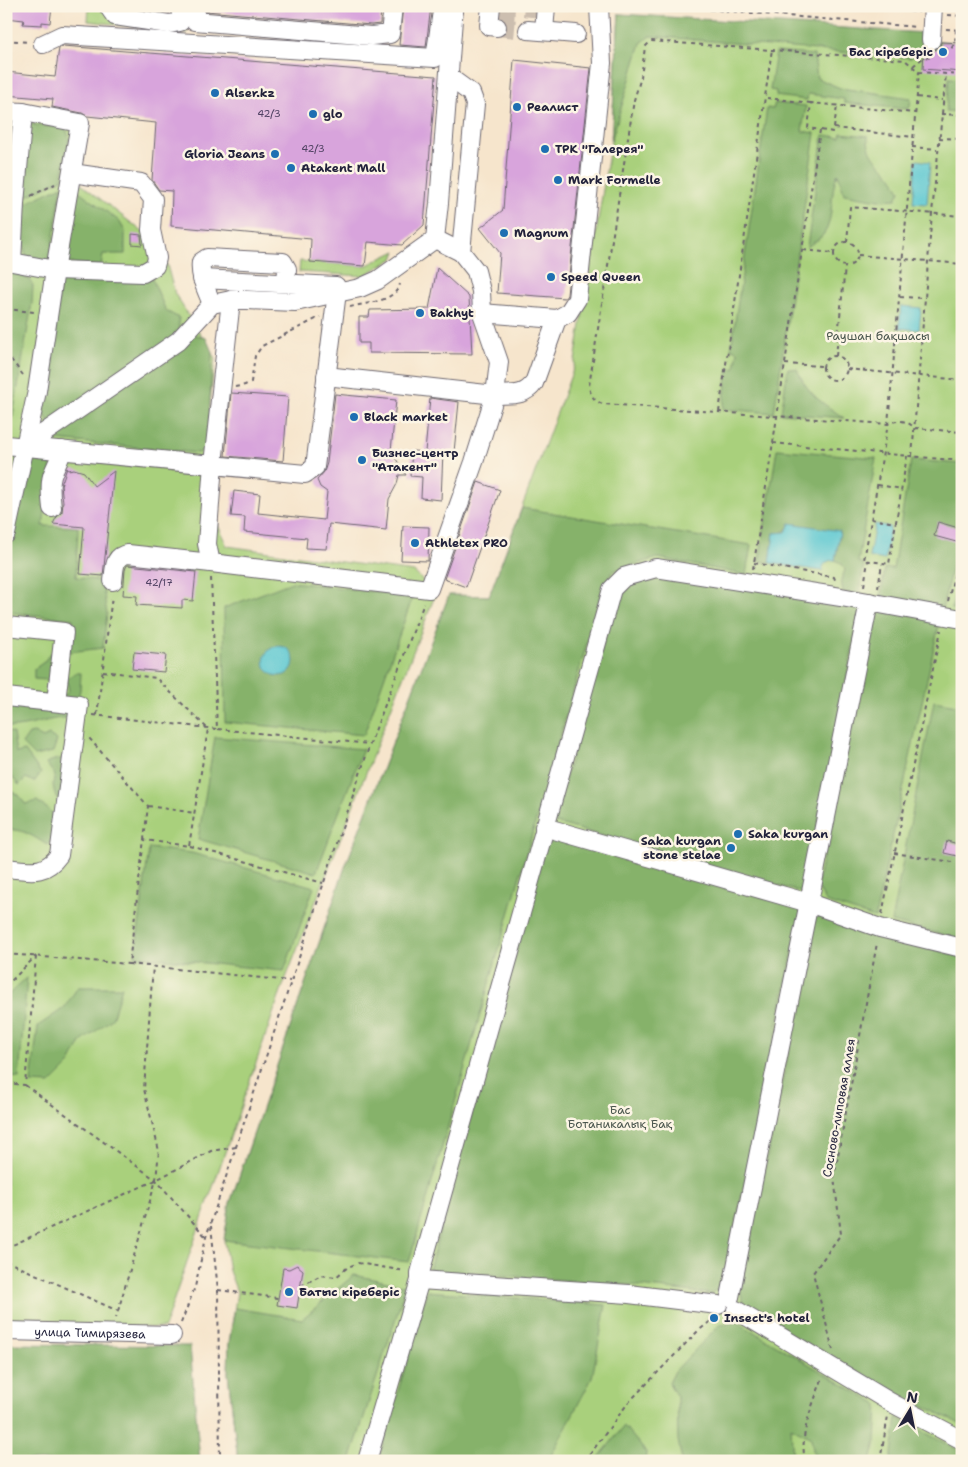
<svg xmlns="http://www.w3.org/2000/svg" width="968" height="1467" viewBox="0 0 968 1467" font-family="'Shantell Sans',sans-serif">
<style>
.green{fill:#a9d07b;stroke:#66795b}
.forest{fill:#86b26b;stroke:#546a53}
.water{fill:#5bc8d1;stroke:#3e7586}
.building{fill:#d8a4dc}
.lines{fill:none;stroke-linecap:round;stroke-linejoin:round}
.minor-tunnel{stroke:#ccbeaf;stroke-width:18;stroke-dasharray:18 9;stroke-linecap:butt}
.minor-casing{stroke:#6c666e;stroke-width:20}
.path{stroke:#6c666e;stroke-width:2;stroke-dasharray:4 4;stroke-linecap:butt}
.minor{stroke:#fff;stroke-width:18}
.poi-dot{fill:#1f6fb2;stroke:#fcf5e5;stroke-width:2}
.labels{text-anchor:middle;stroke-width:5;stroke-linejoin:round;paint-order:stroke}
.number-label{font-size:10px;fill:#504263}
.poi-label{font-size:12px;font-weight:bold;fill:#22223b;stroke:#fcf5e5;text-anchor:start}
.park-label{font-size:12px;fill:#4a564e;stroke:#fcf5e5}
.street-label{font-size:12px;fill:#22223b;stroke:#fcf5e5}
</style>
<rect width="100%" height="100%" fill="#fcf5e5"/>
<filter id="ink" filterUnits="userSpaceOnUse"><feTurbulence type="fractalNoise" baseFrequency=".02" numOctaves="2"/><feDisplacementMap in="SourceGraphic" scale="10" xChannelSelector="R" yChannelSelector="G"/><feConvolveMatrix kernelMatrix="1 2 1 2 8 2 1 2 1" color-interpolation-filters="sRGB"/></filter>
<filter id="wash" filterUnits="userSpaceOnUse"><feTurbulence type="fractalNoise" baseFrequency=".0096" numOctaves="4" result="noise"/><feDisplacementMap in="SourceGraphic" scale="20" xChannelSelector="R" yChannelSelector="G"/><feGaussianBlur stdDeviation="1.12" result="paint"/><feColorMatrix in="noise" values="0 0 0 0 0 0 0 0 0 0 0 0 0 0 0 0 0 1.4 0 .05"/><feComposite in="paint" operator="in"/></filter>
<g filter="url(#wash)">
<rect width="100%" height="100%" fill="#f6e5cc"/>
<path class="green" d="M89,6H105L177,29L186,10L189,25L187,33L88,21Z
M619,14L962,43V1461H238L228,1373L229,1343L237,1292L229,1271L224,1240L230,1203L344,870L449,595L489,596L574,367L611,141Z
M6,104L87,122L80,183L162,247L175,294L215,358L201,486L227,546L414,572L436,593L281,991L164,1328L6,1322Z
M396,251L393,259L363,276L299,272L300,261L365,266Z"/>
<path class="forest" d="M619,14L925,33L924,47L911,58L650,36L641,43L611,141Z
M776,52L814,55L817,78L840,88L911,98L910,107L907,109L844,103V99L808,94L807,100L776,96V91L770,90Z
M949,78L962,79V112L946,111Z
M775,103L806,106L802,131L815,133L774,413L723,409L728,368L735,369L738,351L731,349L767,108L773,109Z
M6,123H9L15,131L6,214Z
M27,124L66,128L69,138L62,179L21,199Z
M841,133L868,136C867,155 881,163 892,177C895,181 897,186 900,191L896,199L879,200L844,194L838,173C829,191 835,221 823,235C819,240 812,243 807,247L823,135L840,137Z
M62,186L50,259L41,261L27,258C21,240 21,224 22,205Z
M75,188L119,221L125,231V254H103L101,266L68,263Z
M6,268L28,279L33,285L32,303L9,440L6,439Z
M151,276L166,311L179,318V333L49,423L44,411L61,277Z
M192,334L206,338L212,352L208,448L198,453L56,440L58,430Z
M788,368L797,369C808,395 821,402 844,418L781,413Z
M777,449L876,458L858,562L864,564L859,595L843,592L841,580L845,570L842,564L835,560L840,532L788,528L781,533H774L770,563L759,561Z
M24,455L52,458L43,526L78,527L76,577L102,581L107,614L103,648L69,652L73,619L6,612V555Z
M911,460L962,464V551L956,550L942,609L880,599L885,568L893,569Z
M522,508L751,545L746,575L658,558L613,571L604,584L409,1262L224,1240L230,1203L344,870L449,595L489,596Z
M962,565V611L951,609Z
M665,575L861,606L804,893L553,822L614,605C628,581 637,578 665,575Z
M292,582L413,596L364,735L225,722L224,608Z
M874,608L940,620L875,918L826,902L817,886Z
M50,653L55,654L56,670L48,680L34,679V669L44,662Z
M74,673H81L80,690L72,718C49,716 30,729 6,727V690L60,698L69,691L67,680Z
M934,701L962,706V939L891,922Z
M6,731L13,733L16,753L25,751L41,773L34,782L26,778L19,785L13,778L6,779Z
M34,733L43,738L49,735L57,740L53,752L34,756L22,744L29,734Z
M215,737L363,749L316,873L198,839Z
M66,758L60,803C54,794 51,785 55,775L46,763L54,760Z
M10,791L19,795L25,804L37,801L48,809L60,821L55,838L47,845C34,837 23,828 6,830V793Z
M548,834L802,908L723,1285L711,1294L631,1285L429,1270Z
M149,848L192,853L314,887L284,971L135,956Z
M816,915L962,957V1425L822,1355L745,1307L740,1291Z
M27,977L19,1078L6,1076V997Z
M78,987H122L112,1019L81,1042L69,1065L50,1084L31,1083L38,1026L64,1008Z
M354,1275L406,1286L350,1461H238L228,1373L229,1343L235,1308L302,1319Z
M427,1291L606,1305L592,1378L548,1461H378Z
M737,1322L878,1405L876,1442L871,1461H815L811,1438L791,1427L793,1461H682L678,1440L677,1397L669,1383L675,1371L719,1325Z
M6,1344L190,1346L200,1461H6Z
M897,1418L962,1452V1461H891Z
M624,1426L646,1452L645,1461H596Z"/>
<path class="water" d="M916,160L930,162L927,204L913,203Z
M901,306L921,308L919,330L899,328Z
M790,523L840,531L835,560C828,560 823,563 822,571L770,563L774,533L786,532Z
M875,524L890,527L885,560L869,557Z
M264 661a15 15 0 1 1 30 0a15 15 0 1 1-30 0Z"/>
<g id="blocks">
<path class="building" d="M6,6H52L50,23L42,22V25L23,24L24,20L6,18Z
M129,6H171L170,13H169Z
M207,6H381L380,24L371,25L206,11Z
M403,6H431L426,47L399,45Z
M941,42L962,43V72L923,69L924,48L930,51L935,50L940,46Z
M63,46L436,76L424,225L402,245L368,242L365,266L310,262L311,239L171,226L172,191L159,190L152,180L156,123L87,116L82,113L52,107L53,99L6,95V72L55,77L59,48Z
M514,60L591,68L567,295L565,298L497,293L500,253L480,228L503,210Z
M132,234L141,235L142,245L132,244Z
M437,268L469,297L472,354L369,353V343H359V317H369L370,310L429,309Z
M231,393L288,397L283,461L225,456Z
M335,394L396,400L391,451L406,475H399L397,484L389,499L386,530L329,524L326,549L306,548L307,538L244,532L245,517L231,516L234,491L260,494L258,513L324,520L327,492L320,487L317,480L324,472L327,463Z
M430,398L459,402L454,452L443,451L441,500L421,498L422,477L410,476L412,451L425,452Z
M67,468L68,470L74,469L84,472L94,486L114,471L103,576L80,574L84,527L53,524L56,518L62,512L63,502L61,485Z
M478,482L500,490L466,587L444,579Z
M938,522L962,529L960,543L934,536Z
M403,526L429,527L428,561L401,560Z
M127,565L196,572L193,601L182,600V608L136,605L137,596L123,595L125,570Z
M134,652L166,655L164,672L132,669Z
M947,841L962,845V857L944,853Z
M297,1265L303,1270L297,1308L277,1305L283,1268L289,1269Z"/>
</g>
</g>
<g filter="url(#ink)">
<use href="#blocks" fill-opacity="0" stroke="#6c666e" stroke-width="1"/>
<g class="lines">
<path class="minor-tunnel" d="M532,17L533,6
M497,27L528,30
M505,27L506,6"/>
<g class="minor-casing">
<g id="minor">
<path d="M108,6L115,16L169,24L180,22L182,6"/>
<path d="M196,6L195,21L371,36L390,34L393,6"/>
<path d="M491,6L489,26L497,27"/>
<path d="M528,30L576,34"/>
<path d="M544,31L546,6"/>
<path d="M931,40L933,6"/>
<path d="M43,44L62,35L435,58L442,11L454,12"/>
<path d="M449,77L471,93L475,104L461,252"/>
<path d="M6,111L23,112L80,123L55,270L37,391L6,534"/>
<path d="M23,112L15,204L12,262L55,270L143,273L155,266L157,258L151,230L153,199L141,183L72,173"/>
<path d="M202,279L336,286"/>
<path d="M231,300L213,464L207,544L211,563L429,589L474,462L495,395L499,362L482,313L481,291L476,271L461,252L435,239"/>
<path d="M212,304C207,291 199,277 201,262L207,258L283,262L287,269L286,283"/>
<path d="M482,313L557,319L568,313L577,299L602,63L599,6"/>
<path d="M326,376L495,395C511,394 524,397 534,383L557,319"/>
<path d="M6,445L305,474L315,467L337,292"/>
<path d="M25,446L178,341L212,304L231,300H247L295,302L360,288L378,280L435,239L439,203L454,6"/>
<path d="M52,508C51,498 49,486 52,476C55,467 60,460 62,450"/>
<path d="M113,581C115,568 113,556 128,554L211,563"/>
<path d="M6,626L64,632L56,702"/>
<path d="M6,697L79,705L59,855C44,876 29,870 6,868"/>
<path d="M544,827L809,903L880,928L962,948"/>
<path d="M420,1280L629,1294L718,1305"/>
<path d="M730,1297L869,602"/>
<path d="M736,1310L890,1402L962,1440"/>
<path id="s1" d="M6,1331L172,1335"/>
<path d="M367,1461L420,1280V1273L612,589L624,577L656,568L841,597L962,619"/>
</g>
</g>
<path class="path" d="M670,6L917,27
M846,6L919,12
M948,15L962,16
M946,29L962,30
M6,40L29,42
M944,48L951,49L955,43L956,30
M913,66L924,57L932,58V53
M962,75L919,72L905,60L651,41L645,47L641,77L634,100L589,386C590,395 594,401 603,404L888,424C898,419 906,420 915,428L962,432
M917,97L942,100
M767,98L811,103
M941,114L962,115
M834,128L837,106
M821,130L833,132L834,128L913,137
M939,138L962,139
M912,147L937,149
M31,196L55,184
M834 254a12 12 0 1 1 24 0a12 12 0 1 1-24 0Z
M847,242L850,207L962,216
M803,250L833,253
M858,255L962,264
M900,297L925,298
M350,307C365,303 395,302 400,284
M6,309L34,312
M896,336L921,337
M6,353L23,375
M823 368a12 12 0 1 1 24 0a12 12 0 1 1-24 0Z
M836,356L845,267
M785,364L822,366
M847,369L962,380
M235,387L245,385L251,382L255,356L262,346L320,317
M719,412L772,49
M773,443L962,461
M907,456L889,564L864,560L888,424L919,72
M912,456L932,213L946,74
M878,485L902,489
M871,519L896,523
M754,563L834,577L836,582
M753,569L777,417L820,130L808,128L811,103L915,113
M211,578L217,729L370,744
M864,586L868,561
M878,588L882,564
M948,601L959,555H962
M103,671L156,678L208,729L189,846L144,840
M93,715L217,729
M97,715L112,596
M148,806L195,813
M190,846L323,883
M894,853L952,862
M882,914L941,630
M6,954L129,964L148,806L89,738
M129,964L290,981
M6,986L36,956
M6,1083L25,1085L36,956
M25,1085L156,1180L206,1237
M211,1226L218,1290L220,1461
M6,1248L156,1180L211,1151L236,1147
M6,1261L118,1311L116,1318
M301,1286L321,1275L336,1277L348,1267L358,1263L405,1271
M218,1290L278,1298
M118,1311L156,1180L159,1151L144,1089L153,966
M181,1323L195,1287L206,1237L370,744L424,603
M833,1350L813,1273L841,1234L834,1177L877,943
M585,1461L628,1403L698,1331L712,1320
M805,1461C799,1433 813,1405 822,1379
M880,1461L888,1416"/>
<use href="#minor" class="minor"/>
</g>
</g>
<g class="poi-dot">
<circle cx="943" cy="52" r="5"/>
<circle cx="215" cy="93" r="5"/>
<circle cx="517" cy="107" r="5"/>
<circle cx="313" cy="114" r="5"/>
<circle cx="545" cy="149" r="5"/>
<circle cx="275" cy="154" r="5"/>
<circle cx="291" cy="168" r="5"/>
<circle cx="558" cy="180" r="5"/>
<circle cx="504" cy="233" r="5"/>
<circle cx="551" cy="277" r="5"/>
<circle cx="420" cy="313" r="5"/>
<circle cx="354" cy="417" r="5"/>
<circle cx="362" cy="460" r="5"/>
<circle cx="415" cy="543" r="5"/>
<circle cx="738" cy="834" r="5"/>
<circle cx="731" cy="848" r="5"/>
<circle cx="289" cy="1292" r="5"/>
<circle cx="714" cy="1318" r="5"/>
</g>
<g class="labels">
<g class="number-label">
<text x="269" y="117">42/3</text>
<text x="313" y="152">42/3</text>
<text x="159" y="586">42/17</text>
</g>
<g class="poi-label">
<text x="933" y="56" text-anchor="end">Бас кіреберіс</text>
<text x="225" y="97">Alser.kz</text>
<text x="527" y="111">Реалист</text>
<text x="323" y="118">glo</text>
<text x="555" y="153">ТРК "Галерея"</text>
<text x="265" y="158" text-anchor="end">Gloria Jeans</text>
<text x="301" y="172">Atakent Mall</text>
<text x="568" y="184">Mark Formelle</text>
<text x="514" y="237">Magnum</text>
<text x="561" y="281">Speed Queen</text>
<text x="430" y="317">Bakhyt</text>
<text x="364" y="421">Black market</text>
<text x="372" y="457">Бизнес-центр<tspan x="372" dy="14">"Атакент"</tspan></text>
<text x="425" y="547">Athletex PRO</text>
<text x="748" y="838">Saka kurgan</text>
<text x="721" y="845" text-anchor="end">Saka kurgan<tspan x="721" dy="14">stone stelae</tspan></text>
<text x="299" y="1296">Батыс кіреберіс</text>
<text x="724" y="1322">Insect's hotel</text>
</g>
<g class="park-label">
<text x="878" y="340">Раушан бақшасы</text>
<text x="620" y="1114">Бас<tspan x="620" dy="14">Ботаникалық Бақ</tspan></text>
</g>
<g class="street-label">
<text transform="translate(839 1108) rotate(-80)" y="4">Сосново-липовая аллея</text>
<text dy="4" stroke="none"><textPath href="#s1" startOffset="84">улица Тимирязева</textPath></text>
</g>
</g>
<rect width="968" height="1467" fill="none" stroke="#fcf5e5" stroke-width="25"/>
<g transform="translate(910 1410) rotate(10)" stroke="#fcf5e5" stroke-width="4" paint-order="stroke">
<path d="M0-4L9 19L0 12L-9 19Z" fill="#22223b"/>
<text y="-8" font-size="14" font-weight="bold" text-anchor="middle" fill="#22223b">N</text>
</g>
</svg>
